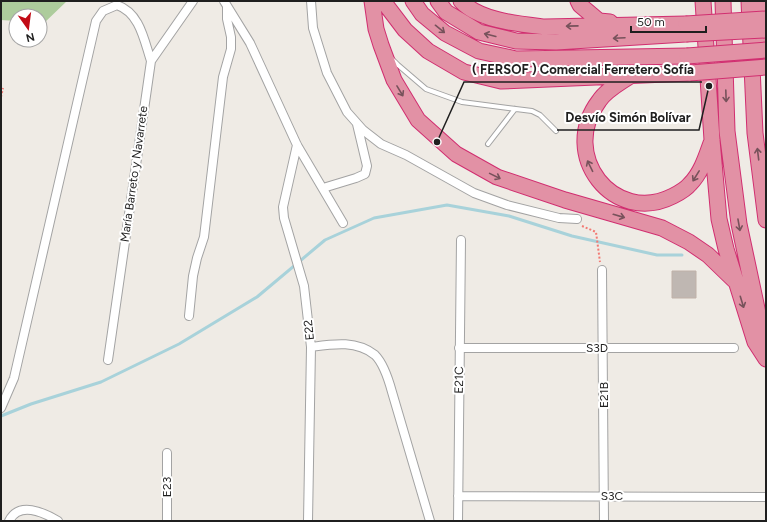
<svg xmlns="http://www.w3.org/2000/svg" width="767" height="522" viewBox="0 0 767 522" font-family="Figtree,sans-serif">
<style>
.forest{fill:#adcc9c}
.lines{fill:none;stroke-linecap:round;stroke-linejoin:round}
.stream{stroke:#a8d2da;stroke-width:3}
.building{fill:#bfb7b2;stroke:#c0b1a8}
.lane-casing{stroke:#a3a3a3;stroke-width:6}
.street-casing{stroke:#a3a3a3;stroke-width:10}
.highway-casing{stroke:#d12e70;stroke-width:17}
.path{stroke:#f27973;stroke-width:2;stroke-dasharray:2 2;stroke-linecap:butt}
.lane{stroke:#fff;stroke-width:4}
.street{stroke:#fff;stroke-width:8}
.highway{stroke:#e291a5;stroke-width:15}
.highway-bridge-casing{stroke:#d12e70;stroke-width:17;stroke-linecap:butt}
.highway-bridge{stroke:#e291a5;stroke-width:15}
.oneway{stroke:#77525b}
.labels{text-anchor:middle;stroke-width:4;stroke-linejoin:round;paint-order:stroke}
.street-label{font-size:12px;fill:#1f1f1f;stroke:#fff}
.leader{fill:none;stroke:#1f1f1f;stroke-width:1.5}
.callout-dot{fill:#1f1f1f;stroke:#fff;stroke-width:1.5}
.callout-label{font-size:13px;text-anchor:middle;font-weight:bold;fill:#1f1f1f;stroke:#fff;stroke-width:4;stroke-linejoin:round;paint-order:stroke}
</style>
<rect width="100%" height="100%" fill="#efebe5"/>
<path class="forest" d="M1,1H67L43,24L40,23V16H16V21L1,20Z"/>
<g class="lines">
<path class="stream" d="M1,416L31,404L101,382L179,344L257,297L325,240L374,218L447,205L509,216L572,236L657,255H682"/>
</g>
<path class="building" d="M672,271H696V298H672Z"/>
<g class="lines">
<g class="lane-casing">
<path id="lane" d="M392,59L398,65L426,89L462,102L532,111L540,115L556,131
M488,144L515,109"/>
</g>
<g class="street-casing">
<path id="street" d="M224,1L250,43L297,145L343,223
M311,1L313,28L327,73L347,112L363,130L381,144L406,155L474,193L507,205L559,218L577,219
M297,145L283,207L284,218L304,286L311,347L308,521
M323,188L356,178L365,174L367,166L357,124
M602,270L604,521
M189,316L193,276L197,258L204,237L223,77L231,49V37L227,19V7
M311,347C333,344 356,340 375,355C383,363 389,381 392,392L430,521
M459,348H734
M108,360L151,61L193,1
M1,408L14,378L96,21L103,11L117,5C140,13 144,40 151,61
M458,496L766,497
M9,521C19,501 43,512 58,521
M167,521V453
M458,521L461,240"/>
</g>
<g class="highway-casing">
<path id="highway" d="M372,1L376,29L381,45L394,80L418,120L456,154L497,177L565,200L662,228L689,242L708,255L736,282
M383,1L405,30L428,51L464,72L501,81L690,73
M413,1L422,14L445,33L479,51L516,59L687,56
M438,1L446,12L479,32L516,41L556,42L686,34
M461,1C480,21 519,24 545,27L686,24
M578,1L580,5L599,21L610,22
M703,1L712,140L719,219L726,249L755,342L766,359
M723,1L727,131L739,224L765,346
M749,1L755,133L766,220
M762,1L766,63
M630,76C620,83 606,90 599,101C558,155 614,226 673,196C679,193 686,189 690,184C701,173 706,157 711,143"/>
</g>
<path class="path" d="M1,97L3,88
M582,226L596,232L600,262"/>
<use href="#lane" class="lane"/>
<use href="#street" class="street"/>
<use href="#highway" class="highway"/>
<g class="highway-bridge-casing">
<path id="highway-bridge" d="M686,24L766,19
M686,34L766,30
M687,56L766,50
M690,73L766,67"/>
</g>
<use href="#highway-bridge" class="highway-bridge"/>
</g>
<defs><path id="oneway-shaft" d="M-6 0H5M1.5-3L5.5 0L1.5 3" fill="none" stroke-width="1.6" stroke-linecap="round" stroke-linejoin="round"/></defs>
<g class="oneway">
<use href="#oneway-shaft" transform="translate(572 26) rotate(179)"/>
<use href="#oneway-shaft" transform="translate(440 29) rotate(39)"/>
<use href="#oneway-shaft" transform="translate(490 35) rotate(-166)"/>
<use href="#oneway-shaft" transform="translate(619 38) rotate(177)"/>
<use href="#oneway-shaft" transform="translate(400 91) rotate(59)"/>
<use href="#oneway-shaft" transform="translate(726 96) rotate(88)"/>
<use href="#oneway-shaft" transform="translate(758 154) rotate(-97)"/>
<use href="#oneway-shaft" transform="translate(590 166) rotate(-116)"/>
<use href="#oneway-shaft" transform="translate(495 176) rotate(26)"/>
<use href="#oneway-shaft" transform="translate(696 176) rotate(122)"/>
<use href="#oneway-shaft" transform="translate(619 216) rotate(16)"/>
<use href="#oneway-shaft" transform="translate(739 225) rotate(80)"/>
<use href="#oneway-shaft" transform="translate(742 302) rotate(73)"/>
</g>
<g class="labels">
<g class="street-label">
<text transform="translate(134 174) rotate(-82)" y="4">María Barreto y Navarrete</text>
<text transform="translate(309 330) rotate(-96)" y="4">E22</text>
<text x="597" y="352">S3D</text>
<text transform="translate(459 380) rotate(-89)" y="4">E21C</text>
<text transform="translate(604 395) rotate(-90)" y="4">E21B</text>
<text transform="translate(167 487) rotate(-90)" y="4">E23</text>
<text x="612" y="500">S3C</text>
</g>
</g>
<path class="leader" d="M437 142L464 82H702M709 86L699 130H557"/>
<g class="callout-dot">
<circle cx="437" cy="142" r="4"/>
<circle cx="709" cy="86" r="4"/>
</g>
<g class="callout-label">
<text x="583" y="74">( FERSOF ) Comercial Ferretero Sofía</text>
<text x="628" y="122">Desvío Simón Bolívar</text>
</g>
<rect width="767" height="522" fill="none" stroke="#1f1f1f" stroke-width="4"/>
<g transform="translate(28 28) rotate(166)"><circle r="19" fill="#ffffff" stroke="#a5a5a5"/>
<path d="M0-3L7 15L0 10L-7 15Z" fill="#c20b16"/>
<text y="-6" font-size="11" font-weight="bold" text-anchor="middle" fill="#1f1f1f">N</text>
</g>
<path d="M631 26v6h75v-6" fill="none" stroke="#1f1f1f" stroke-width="2"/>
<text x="637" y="26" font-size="12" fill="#1f1f1f" stroke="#ffffff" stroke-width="3" paint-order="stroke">50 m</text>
</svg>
